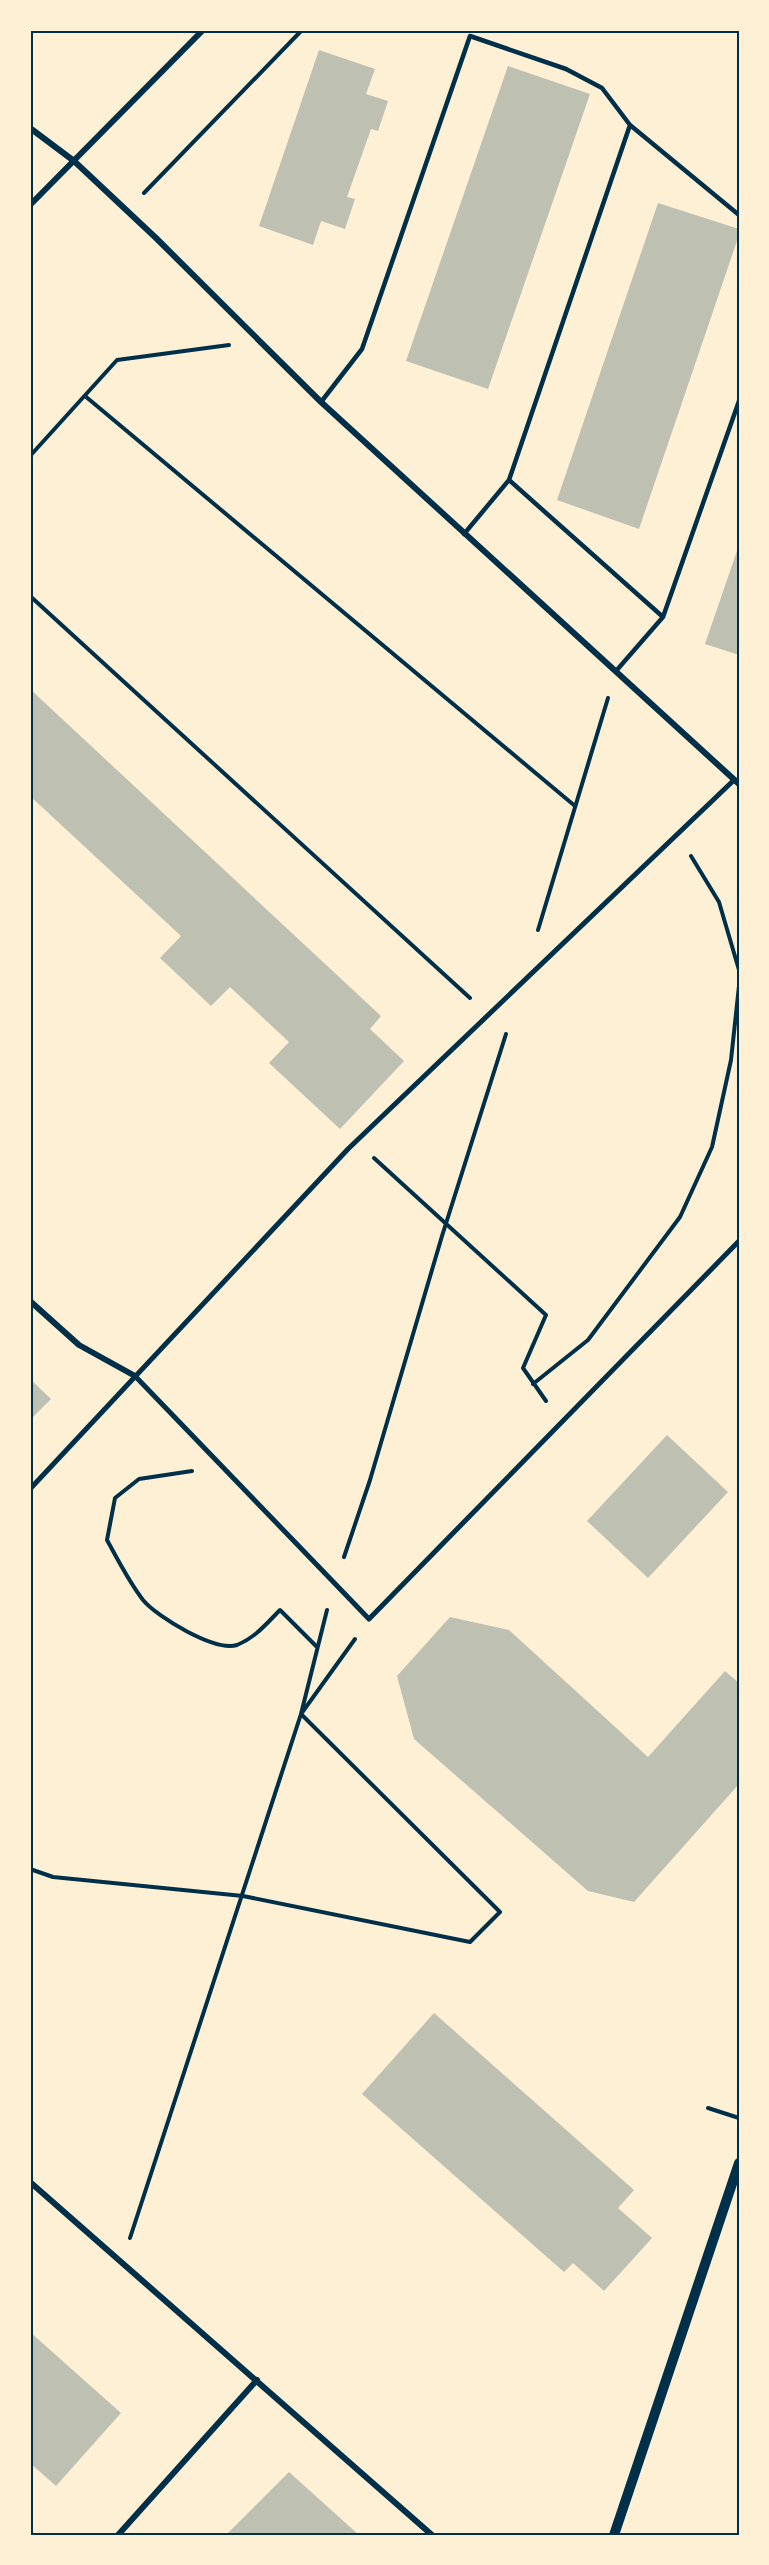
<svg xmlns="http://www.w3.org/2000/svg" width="769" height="2565" viewBox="0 0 769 2565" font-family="Karla,sans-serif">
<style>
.building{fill:#bec0b2}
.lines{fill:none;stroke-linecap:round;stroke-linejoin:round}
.path{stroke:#003049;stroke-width:4}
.service{stroke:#003049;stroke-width:4.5}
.pedestrian{stroke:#003049;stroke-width:5}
.minor{stroke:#003049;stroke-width:6}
.tertiary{stroke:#003049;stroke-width:10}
.neatline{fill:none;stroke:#003049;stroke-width:2}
</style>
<rect width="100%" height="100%" fill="#fdf0d5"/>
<path class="building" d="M319,50L375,69L366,94L388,101L378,131L371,129L347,197L355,199L345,229L321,221L313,245L259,226Z
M508,66L590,94L488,389L406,361Z
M658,203L739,229V235L639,529L557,500Z
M739,545V655L705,644Z
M30,689L381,1016L370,1029L404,1061L340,1129L269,1063L289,1042L230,987L211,1006L160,958L181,936L30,796Z
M30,1379L51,1399L30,1420Z
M667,1435L728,1492L648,1578L587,1521Z
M450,1617L509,1630L648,1757L725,1671L739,1683V1784L634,1902L588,1891L414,1739L397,1676Z
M434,2013L634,2190L618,2208L652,2238L604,2291L573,2263L564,2272L362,2094Z
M30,2332L121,2413L56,2486L30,2463Z
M289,2472L359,2535H226Z"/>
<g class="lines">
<path class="path" d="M144,193L302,30
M85,396L575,806
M30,456L117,360L229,345
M30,596L470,998
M691,856L719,902L739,970
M538,930L608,698
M374,1158L546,1315L523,1368L546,1401
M533,1384L588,1340L680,1217L712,1147L731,1060L739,986
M192,1471L139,1479L115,1498L107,1540C118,1560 129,1582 143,1600C157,1617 215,1652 237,1645C255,1638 267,1623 280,1610L317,1647
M344,1557L370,1480L442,1236L506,1034
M30,1869L53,1877L243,1896L470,1942L500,1912L301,1714L355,1639
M708,2108L739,2118
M130,2238L301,1714L327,1610"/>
<path class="service" d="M51,30H77
M321,402L362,349L470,36L566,69L602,88L630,125
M509,480L663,617
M464,534L509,480L630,125L739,215
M616,671L663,617L739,401"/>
<path class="pedestrian" d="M135,1376L369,1619L739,1241
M30,1489L348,1149L734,780"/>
<path class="minor" d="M30,128L74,161L156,238L321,402L739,784
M30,205L203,30
M30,1301L79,1345L135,1376
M30,2182L432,2535
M118,2535L257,2380"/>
<path class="tertiary" d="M614,2535L739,2163"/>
</g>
<rect width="769" height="2565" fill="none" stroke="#fdf0d5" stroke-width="63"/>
<rect x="32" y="32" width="706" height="2502" class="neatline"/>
</svg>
